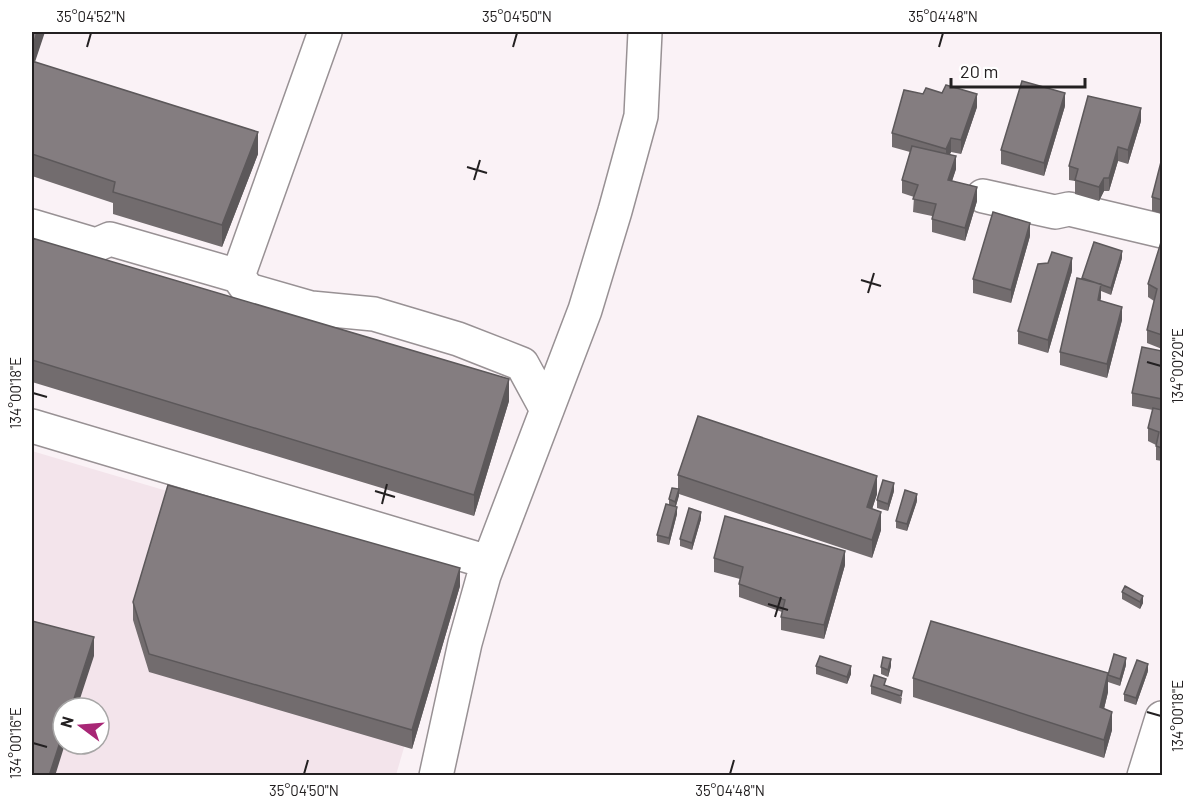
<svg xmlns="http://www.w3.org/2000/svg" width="1194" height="807" viewBox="0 0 1194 807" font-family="Barlow,sans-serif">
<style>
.built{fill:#f3e4eb;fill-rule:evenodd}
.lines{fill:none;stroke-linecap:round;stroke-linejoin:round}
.minor-casing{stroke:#989194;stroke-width:36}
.minor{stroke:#fff;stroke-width:33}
.wall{fill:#726c6e}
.shaded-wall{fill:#5c585a}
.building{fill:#847d80;stroke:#5c585a;stroke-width:1.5}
.ticks{fill:none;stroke:#232021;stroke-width:2}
.neatline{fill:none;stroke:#232021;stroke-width:2}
.ticks-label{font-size:15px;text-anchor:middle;fill:#232021}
</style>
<rect width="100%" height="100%" fill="#faf2f6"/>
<path class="built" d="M32,451L454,576L396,775H32ZM63,708H99V744H63Z"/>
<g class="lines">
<g class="minor-casing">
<path id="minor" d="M983,196L1055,212L1069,209L1162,231
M32,226L96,245L110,239L238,276L248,290L311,308L374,314L458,339L522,364L547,410
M238,276L325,32
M32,426L488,562
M436,776L465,643L484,575L585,310L615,211L641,116L645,32
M1144,776L1162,718"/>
</g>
<use href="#minor" class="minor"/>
</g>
<path class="wall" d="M32,32L34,62L258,154L222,247L113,214V203L32,176Z
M1065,106L1044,176L1001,164V150Z
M977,107L961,154L951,152L950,154L956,169L952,181L977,201L965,241L932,232V216L913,212L914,197L902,193V180L910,152L892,147V133Z
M1141,121L1128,164L1118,161L1109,191H1104L1099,201L1075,194V181L1069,180V166Z
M1162,158V214L1152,211V197Z
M1030,236L1011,303L973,293V279Z
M32,238L509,401L474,516L32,382Z
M1162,239V349L1147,343V330L1154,301L1148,297V284Z
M1122,258L1111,295L1101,291L1100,300L1122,320L1107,378L1060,365V352L1082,278Z
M1072,271L1048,353L1018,344V331Z
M1162,351V461L1156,460V445L1148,441V428L1153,410L1132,406V393Z
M678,475L877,494L872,509L881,530L872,558L679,494L676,506L677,514L669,545L657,542V535L669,504V499L678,489Z
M894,491L888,511L877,508V500Z
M917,501L907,531L896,528V521Z
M701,519L692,550L680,546V539Z
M714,558L845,565L824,639L781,630V617L782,612L739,597V584L740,579L714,572Z
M460,586L412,749L149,672L133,620V602Z
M1122,592L1143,603L1140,609L1122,599Z
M1126,665L1120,686L1108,682V675Z
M816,666L851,674L847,684L816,674Z
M891,666L888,677L881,674V667Z
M1148,671L1136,705L1124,701V694Z
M913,678L1108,692L1104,709L1112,730L1104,758L913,697Z
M886,685L902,698L901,704L871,694V686Z"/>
<path class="shaded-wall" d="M37,32H45L32,71V49Z
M1065,93V106L1044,176V163Z
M977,94V107L961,154V140Z
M1141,108V121L1128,164V150Z
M258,132V154L222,247V225Z
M951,138V152L946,162V149Z
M1118,147V161L1109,191V178Z
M956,156V169L948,193V180Z
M1104,178V191L1099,201V187Z
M977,187V201L965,241V228Z
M1030,223V236L1011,303V290Z
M1122,251V258L1111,295V288Z
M1072,258V271L1048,353V340Z
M1101,284V298L1098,313V300Z
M1122,307V320L1107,378V364Z
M509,379V401L474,516V495Z
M877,476V494L867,525V507Z
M894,483V491L888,511V504Z
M679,489V496L675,509V502Z
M917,494V501L907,531V524Z
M677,507V514L669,545V538Z
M701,512V519L692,550V543Z
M881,512V530L872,558V540Z
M845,551V565L824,639V625Z
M460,568V586L412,749V730Z
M1143,596V603L1140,609V602Z
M94,637V656L77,708H71Z
M1126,658V665L1120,686V679Z
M891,659V666L888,677V670Z
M1148,664V671L1136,705V698Z
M851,666V674L847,684V677Z
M1108,673V692L1100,725V707Z
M1112,712V730L1104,758V740Z
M63,733V744H65L55,776H49Z"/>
<path class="building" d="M32,32H37L32,49Z
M32,61L258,132L222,225L113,192L115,182L32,154Z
M1022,81L1065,93L1044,163L1001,150Z
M946,85L977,94L961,140L951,138L946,149L892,133L904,90L923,94L926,88L942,93Z
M1088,96L1141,108L1128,150L1118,147L1109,178H1104L1099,187L1075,180L1078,169L1069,166Z
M912,146L956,156L948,180L977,187L965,228L932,219L936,204L913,199L918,185L902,180Z
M1162,158V200L1152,197Z
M993,212L1030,223L1011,290L973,279Z
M32,238L509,379L474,495L32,360Z
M1162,239V335L1147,330L1157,289L1148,284Z
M1094,242L1122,251L1111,288L1082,278Z
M1052,252L1072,258L1048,340L1018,331L1038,264L1048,263Z
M1077,278L1101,284L1098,300L1122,307L1107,364L1060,352Z
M1142,347L1162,351V399L1132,393Z
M1153,408L1162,410V448L1156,446L1159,432L1148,428Z
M698,416L877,476L867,507L881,512L872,540L678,475Z
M883,480L894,483L888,504L877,500Z
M168,485L460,568L412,730L149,654L133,602Z
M672,488L679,489L675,502L669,499Z
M905,490L917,494L907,524L896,521Z
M666,504L677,507L669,538L657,535Z
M689,508L701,512L692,543L680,539Z
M725,516L845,551L824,625L781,617L785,600L739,584L743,567L714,558Z
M1125,586L1143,596L1140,602L1122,592Z
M32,621L94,637L71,708H63V733L49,776H32Z
M931,621L1108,673L1100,707L1112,712L1104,740L913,678Z
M1114,654L1126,658L1120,679L1108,675Z
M820,656L851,666L847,677L816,666Z
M883,657L891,659L888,670L881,667Z
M1137,660L1148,664L1136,698L1124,694Z
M874,675L886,679L884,685L902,691L901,696L871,686Z"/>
<path class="ticks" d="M87,47L91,33M513,47L517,33M939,47L943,33M467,167L487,173M474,180L480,160M861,280L881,286M868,293L874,273M1147,362L1161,366M33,393L47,397M375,491L395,497M382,504L387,484M768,604L788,610M775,617L781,597M1147,712L1161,716M33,743L47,747M304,774L308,760M730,774L734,760"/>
<rect width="1194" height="807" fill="none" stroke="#ffffff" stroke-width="66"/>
<g transform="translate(81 726) rotate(286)"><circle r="28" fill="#ffffff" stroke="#a7a6a6" stroke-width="1.5"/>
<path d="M0-4.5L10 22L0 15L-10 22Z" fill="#a82776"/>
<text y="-9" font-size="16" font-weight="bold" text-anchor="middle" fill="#232021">N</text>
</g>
<path d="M951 78v9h134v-9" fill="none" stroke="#232021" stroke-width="3"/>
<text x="960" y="78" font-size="18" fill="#232021" stroke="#ffffff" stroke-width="4.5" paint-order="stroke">20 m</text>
<rect x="33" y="33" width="1128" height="741" class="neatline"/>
<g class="ticks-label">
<text x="91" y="22">35°04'52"N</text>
<text x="517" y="22">35°04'50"N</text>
<text x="943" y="22">35°04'48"N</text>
<text transform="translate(1178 366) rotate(-90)" y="5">134°00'20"E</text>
<text transform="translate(16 393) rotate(-90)" y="5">134°00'18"E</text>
<text transform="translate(1178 716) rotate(-90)" y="5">134°00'18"E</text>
<text transform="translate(16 743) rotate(-90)" y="5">134°00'16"E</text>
<text x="304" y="796">35°04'50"N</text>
<text x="730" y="796">35°04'48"N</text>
</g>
</svg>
